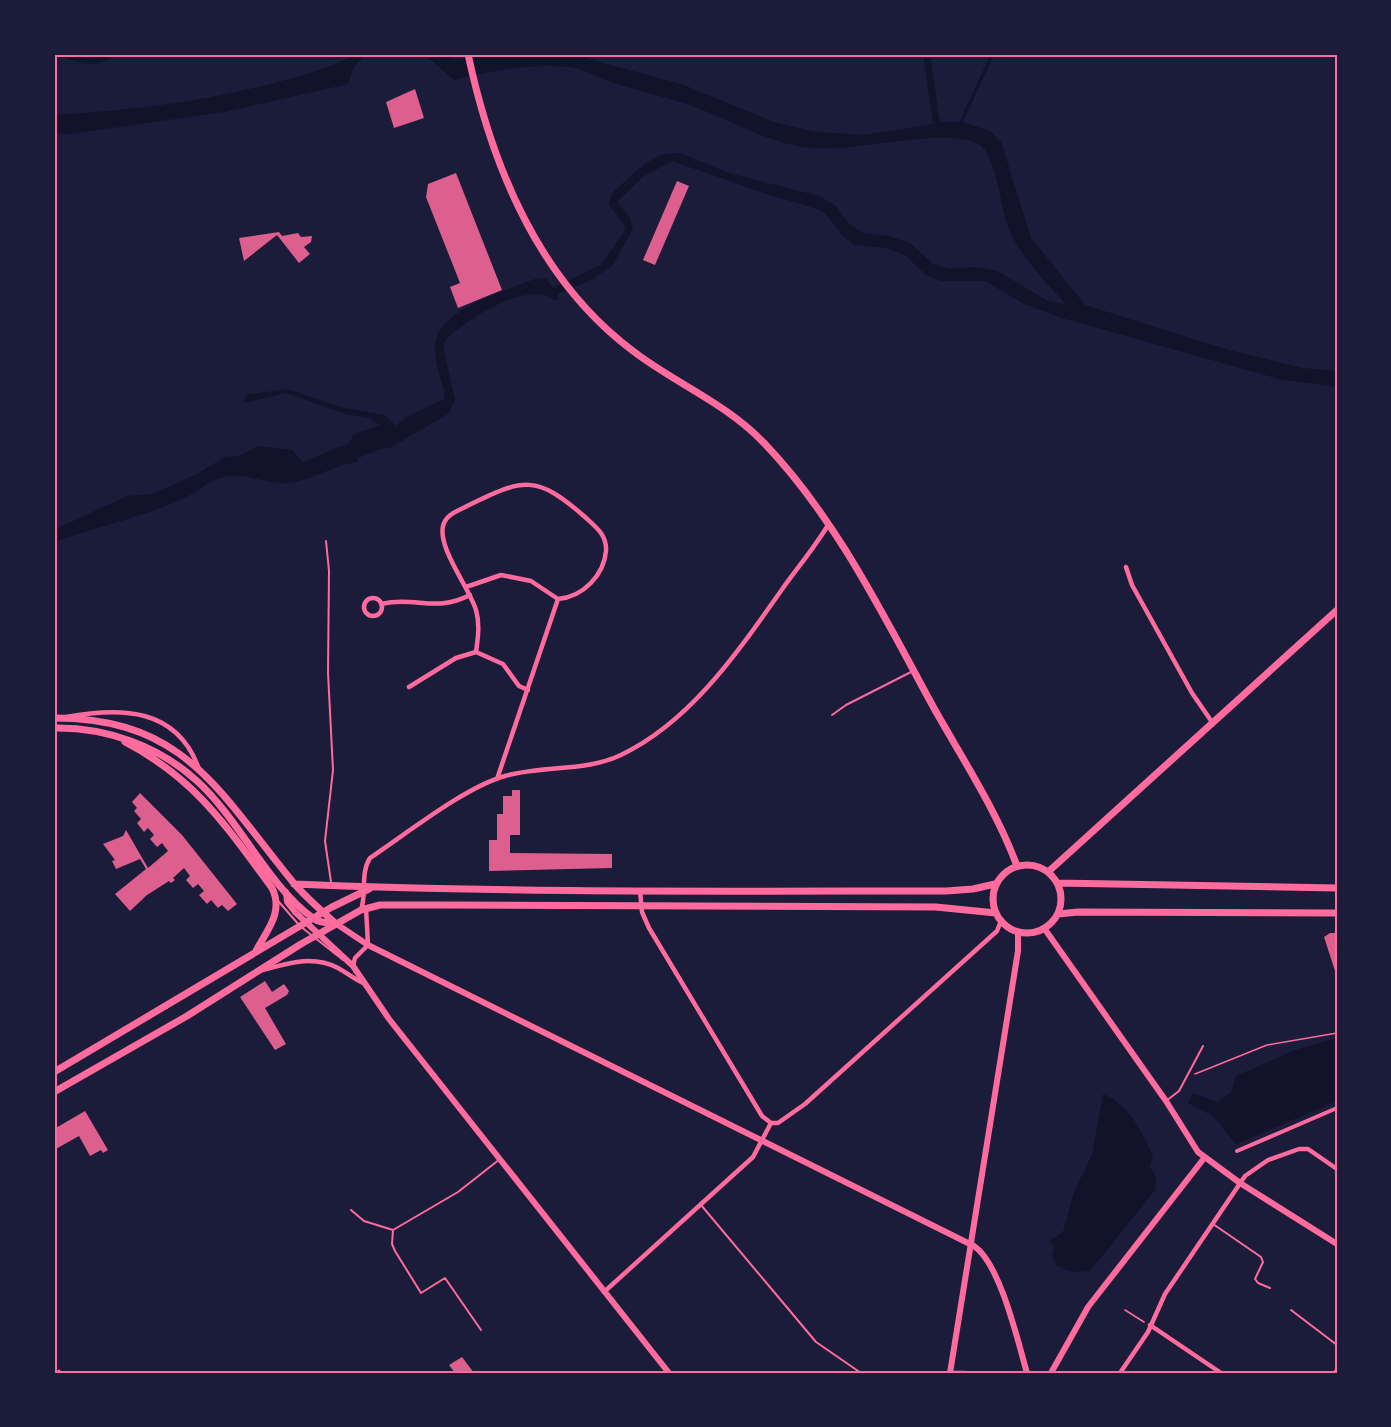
<svg xmlns="http://www.w3.org/2000/svg" width="1391" height="1427" viewBox="0 0 1391 1427" font-family="'Exo 2',sans-serif">
<style>
.water{fill:#12122b}
.building{fill:#dd5f8e}
.lines{fill:none;stroke-linecap:round;stroke-linejoin:round}
.path{stroke:#ff6b9d;stroke-width:1.5}
.service{stroke:#ff6b9d;stroke-width:2}
.pedestrian{stroke:#ff6b9d;stroke-width:4}
.minor{stroke:#ff6b9d;stroke-width:4.5}
.tertiary{stroke:#ff6b9d;stroke-width:6}
.secondary{stroke:#ff6b9d;stroke-width:7}
.neatline{fill:none;stroke:#ff6b9d;stroke-width:2}
</style>
<rect width="100%" height="100%" fill="#1b1b3a"/>
<path class="water" d="M57,54H114C100,71 74,62 57,54Z
M356,54H382L363,57L354,67L348,84L224,112L70,134L54,133V115C130,111 208,101 282,81C307,74 333,67 356,54Z
M424,54H447L455,59L518,54H571L684,85L774,122L816,132L863,135L933,124L923,54H930L939,118L941,122H959L991,54H994L963,122L990,131L1001,142L1031,238L1085,305L1229,350L1302,368L1337,371V387L1279,379L1062,318L1024,304L985,281H941L926,275L905,255L886,248L854,245L843,236L825,213L811,207L770,195L672,161L644,176L617,202L630,218L633,229L612,266L591,280L557,294L558,299L555,301C529,278 466,320 446,339L443,346L455,400L448,414L388,449L386,447L358,458V462C332,465 312,481 288,483C272,485 249,474 229,476C210,478 201,490 185,498C143,517 97,527 54,542V530L127,496L152,494L195,475L225,457L239,456L258,446L292,450L303,462L349,443L354,434L380,425L370,418L345,414L286,393L244,403L246,395L287,389L345,408L385,415L395,426L407,417L444,399L445,395C441,377 429,350 439,332C453,306 509,289 535,279L546,278L553,288L601,265L626,229L609,204L612,193L642,166L660,155L680,153L729,173L819,196L836,206L848,223L863,233L889,236L910,243L933,264L949,269L978,267L997,271L1048,301L1067,305C1044,280 1017,254 1006,221C1001,204 995,154 980,145C951,125 850,153 810,148C774,144 741,126 708,112C678,100 648,93 617,84C602,80 586,69 570,67C533,63 490,71 454,80Z
M1337,1038V1101L1236,1144L1213,1116L1188,1103L1193,1093L1218,1102L1232,1091L1236,1076L1295,1050Z
M1103,1094C1130,1105 1142,1132 1153,1157L1150,1166L1156,1178L1155,1190L1090,1271L1072,1272L1057,1266L1052,1256L1054,1247L1049,1241L1063,1232L1074,1192L1092,1155Z"/>
<path class="building" d="M415,89L424,118L394,128L386,102Z
M456,173L502,290L458,308L450,287L460,283L426,197L428,184Z
M677,181L689,186L655,265L643,260Z
M279,232L282,236L298,233L301,237L312,236L311,242L304,247L310,254L299,263L277,235L244,261L239,238Z
M512,790H520V835H510V853L612,854V868L489,871V840H497V814H503V796H512Z
M140,793L182,835L237,904L228,911L222,905L218,908L211,900L207,904L199,895L204,891L198,884L193,888L186,880L190,876L184,868L173,878L175,880L171,883L169,881L147,895L130,911L115,894L146,869L140,859L116,869L112,861L115,860L103,844L123,836L126,830L148,868L168,851L162,843L157,847L150,839L154,835L148,828L144,832L137,823L141,819L134,811L137,808L132,802Z
M1330,933H1337V977L1324,937Z
M265,981L272,992L284,984L289,991L287,995L265,1008L286,1044L275,1050L240,997Z
M85,1111L108,1150L103,1153L101,1150L90,1156L79,1136L54,1150V1129Z
M462,1357L474,1373H455L449,1365Z"/>
<g class="lines">
<path class="path" d="M1195,1074L1267,1045L1337,1033
M1125,1310L1144,1322
M1333,1373L1337,1368"/>
<path class="service" d="M326,541L329,571L328,673L333,770L325,841L331,882
M832,715L846,705L911,672
M279,902L300,926L343,960
M1166,1101L1179,1091L1203,1046
M701,1205L816,1342L861,1373
M351,1210L364,1221L393,1230L392,1244L395,1251L421,1293L445,1278L481,1330
M1213,1224L1261,1257L1263,1262L1255,1279L1258,1283L1270,1288
M393,1230L458,1192L500,1159
M1291,1310L1337,1345"/>
<path class="pedestrian" d="M1237,1151L1337,1108"/>
<path class="minor" d="M1126,567L1132,585L1192,693L1212,722
M466,587L501,575L531,581L558,599
M364 607a9 9 0 1 1 18 0a9 9 0 1 1-18 0Z
M381,604C417,596 435,613 470,595
M409,687L456,658L476,652
M66,717C120,707 177,707 199,769
M497,779L558,599C583,597 604,575 606,551C607,535 596,527 585,517C536,474 524,478 467,506C458,511 446,514 443,526C438,549 469,587 476,610C480,624 478,638 476,652L503,664L519,686L528,690
M640,891L642,912L649,928L762,1116L771,1123
M361,910C367,893 360,873 370,858C406,834 465,787 505,776C543,765 585,772 621,755C692,721 739,650 783,588C798,567 815,547 828,525
M353,966L355,958L368,945L366,908
M263,970C289,963 313,955 338,968C347,973 354,979 363,983
M771,1123H778L805,1104L997,931L1001,921
M604,1292L753,1157L771,1123
M1150,1325L1221,1373
M58,1373L59,1372
M951,1373H965
M1120,1373L1148,1332L1165,1294L1245,1176L1268,1160L1299,1149H1308L1337,1169"/>
<path class="tertiary" d="M286,892L287,902L295,912L353,966L389,1019L669,1373
M335,923L368,945L974,1246C1000,1263 1018,1342 1027,1373
M1044,928L1166,1101L1198,1152L1240,1183L1337,1244
M950,1373L1018,951V932
M1051,1373L1088,1307L1205,1157"/>
<path class="secondary" d="M468,54C492,167 538,280 633,351C676,384 726,403 764,443C837,519 885,619 935,710C964,761 997,812 1017,866
M54,718C185,718 219,792 292,881C305,897 321,910 335,923
M54,728C106,727 159,746 197,781C240,820 268,886 313,918C319,923 328,923 335,923
M125,742C196,779 226,826 272,888C284,912 267,930 256,951
M993 899a34 34 0 1 1 68 0a34 34 0 1 1-68 0Z
M1048,872L1337,610
M1057,883L1337,888
M294,884C511,893 729,891 946,891L973,889L995,884
M1058,914L1078,912L1337,913
M54,1072L332,907L369,889
M54,1092L187,1016L301,944L361,910L380,905H444L936,907L996,913"/>
</g>
<rect width="1391" height="1427" fill="none" stroke="#1b1b3a" stroke-width="111"/>
<rect x="56" y="56" width="1280" height="1316" class="neatline"/>
</svg>
